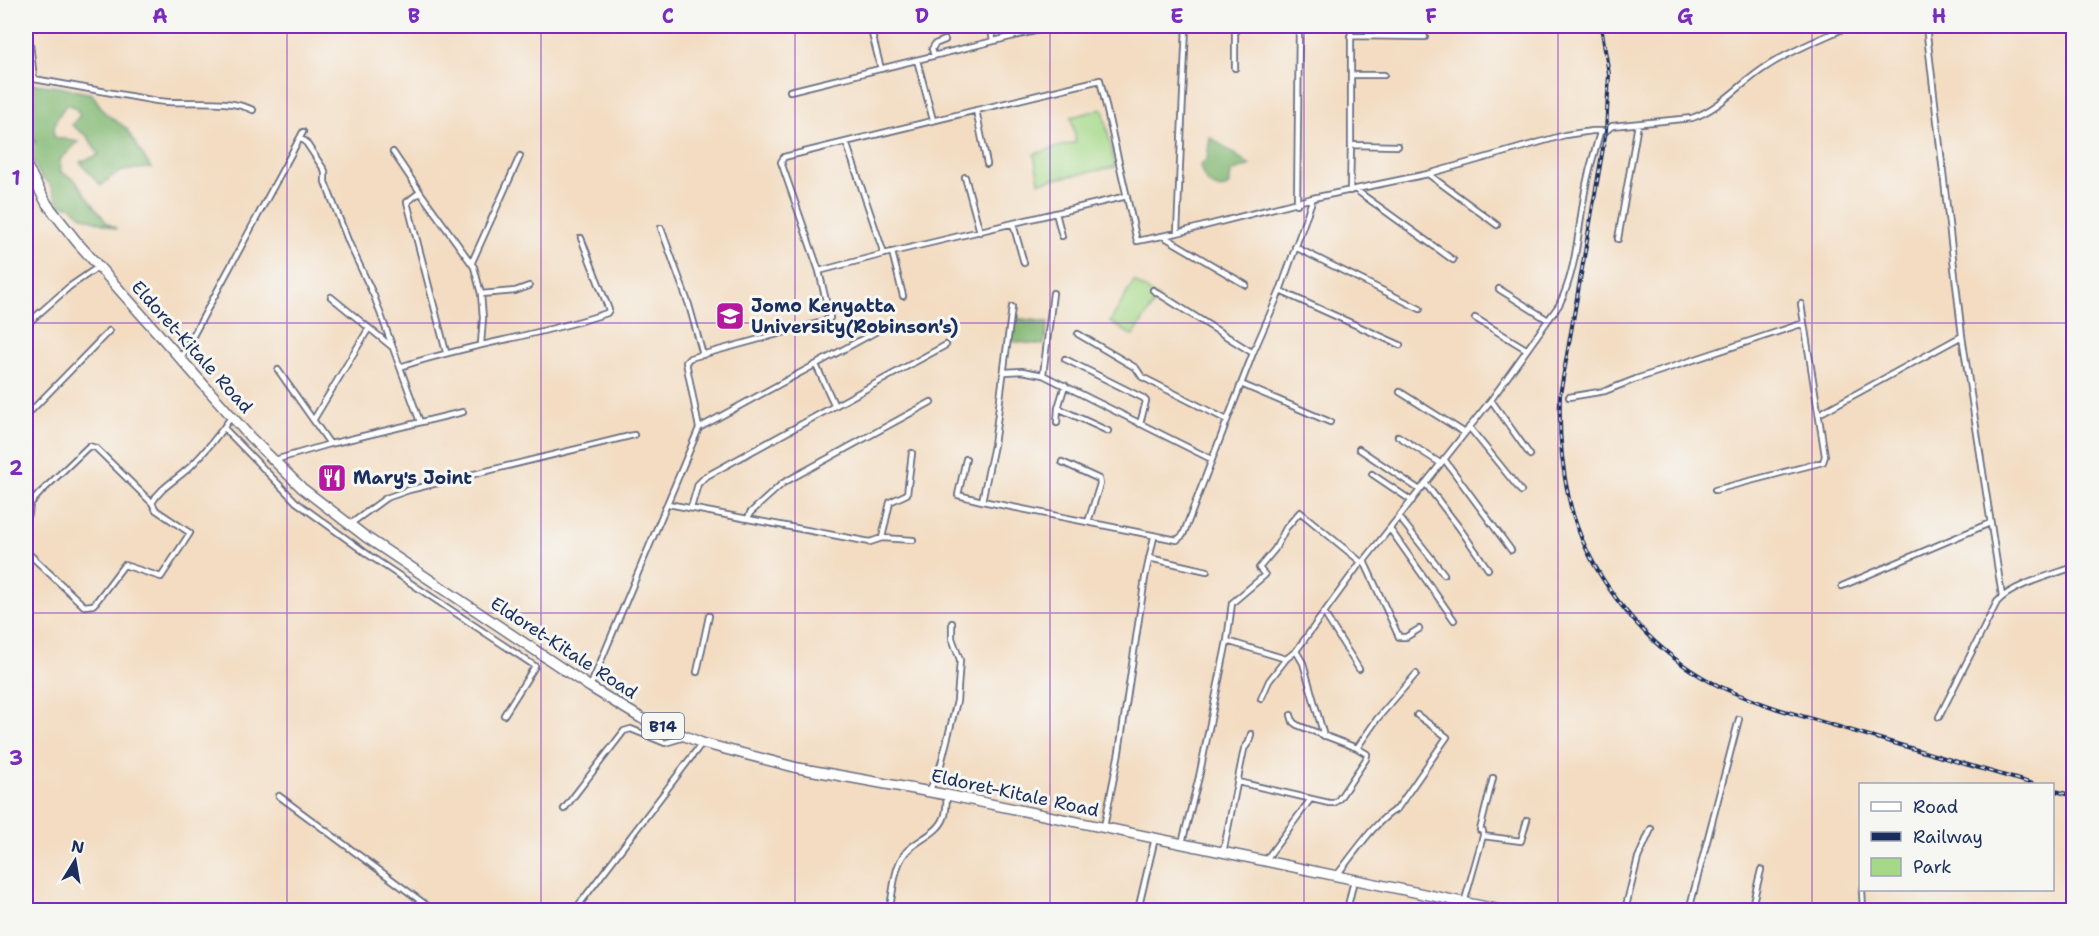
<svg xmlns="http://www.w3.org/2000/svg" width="2099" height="936" viewBox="0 0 2099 936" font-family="'Shantell Sans',sans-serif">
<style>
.green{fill:#a5d988;stroke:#608473;stroke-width:1.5}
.forest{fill:#84b974;stroke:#507469;stroke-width:1.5}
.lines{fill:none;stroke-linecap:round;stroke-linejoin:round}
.street-casing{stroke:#676c81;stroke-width:8}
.highway-casing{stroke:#676c81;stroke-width:12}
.street{stroke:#fff;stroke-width:4.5}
.highway{stroke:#fff;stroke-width:9}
.rail-casing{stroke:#1b2f5e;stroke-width:4}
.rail{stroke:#f6f6f2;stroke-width:1.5;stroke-dasharray:4.5;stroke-linecap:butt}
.grid{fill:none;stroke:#7b2cbf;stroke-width:1.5;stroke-opacity:0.55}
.labels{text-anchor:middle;stroke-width:6;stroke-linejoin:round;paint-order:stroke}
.shield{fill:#f6f6f2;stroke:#5d6b8a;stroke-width:1.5}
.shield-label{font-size:16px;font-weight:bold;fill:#1b2f5e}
.poi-label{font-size:18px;font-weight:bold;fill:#1b2f5e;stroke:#f6f6f2;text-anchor:start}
.street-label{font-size:18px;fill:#1b2f5e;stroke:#f6f6f2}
.neatline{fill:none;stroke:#7b2cbf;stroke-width:2}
.grid-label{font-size:20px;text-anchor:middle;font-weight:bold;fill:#7b2cbf}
</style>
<rect width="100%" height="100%" fill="#f6f6f2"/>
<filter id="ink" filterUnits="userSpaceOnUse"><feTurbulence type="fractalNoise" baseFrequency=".0167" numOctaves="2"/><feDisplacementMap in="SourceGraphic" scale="12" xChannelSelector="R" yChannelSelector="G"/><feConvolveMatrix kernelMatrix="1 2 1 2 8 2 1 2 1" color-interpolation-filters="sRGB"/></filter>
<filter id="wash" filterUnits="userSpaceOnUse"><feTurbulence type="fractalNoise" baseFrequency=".008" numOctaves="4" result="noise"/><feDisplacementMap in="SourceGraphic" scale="24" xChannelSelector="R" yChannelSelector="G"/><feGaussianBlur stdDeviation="1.35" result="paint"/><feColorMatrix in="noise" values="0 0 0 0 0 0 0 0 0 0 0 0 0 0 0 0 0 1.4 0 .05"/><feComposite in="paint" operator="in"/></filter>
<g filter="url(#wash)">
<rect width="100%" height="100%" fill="#f3dcc1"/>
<path class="green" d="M1103,109L1115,167L1039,182L1034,154L1076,142L1071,117Z
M1134,281L1158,298L1133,336L1110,322Z"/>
<path class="forest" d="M26,83L59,87L92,94L105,113L126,128L151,168C128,170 118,168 101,186L80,162L99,155L88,137L72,125L80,115L74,106L66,105C59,115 52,124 54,137L78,142L60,160L61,172L75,180L107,223L117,229L82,216L70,206L60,205L49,183L41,177L28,152L26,138L36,142L26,123Z
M1210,137L1250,165L1231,172C1230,181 1230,191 1218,188C1217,187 1210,185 1209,184C1204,180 1202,172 1200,166L1207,159Z
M1012,318L1048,322L1044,345L1009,341Z"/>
</g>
<g filter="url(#ink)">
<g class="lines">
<g class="street-casing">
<path id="street" d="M28,26L34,79
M870,26L881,69
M990,26L993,40
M1926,26L1962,336L2002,596
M1350,36L1425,37
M934,56L932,49L935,44L945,40
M917,60L933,120
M1235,68V26
M1351,75H1384
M26,79H34L157,101C187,105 227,97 253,110
M790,91L1055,26
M976,110L987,164
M300,139L305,141L325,171V182L349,243L374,296L420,422
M846,142L884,254
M1351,145L1398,146
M393,152L420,192L407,202L446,352
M1428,174L1497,225
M965,177L980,232
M1356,190L1453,260
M1350,191L1351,145V26
M420,192L474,267L481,294L483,318L481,344
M1297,204L1299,26
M1056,213L1062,236
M1013,224L1024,263
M661,228L689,305L703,355
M1177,233L1186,26
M1163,236L1246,285
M1618,239L1638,124
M1295,247L1420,309
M892,252L903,296
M472,262L520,156
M819,271L884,254L1127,196
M1499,289L1548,320
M1153,290L1253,353
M1280,291L1400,345
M481,294L515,291L529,286
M331,297L391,346
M1012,307L994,445L982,501L1177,540L1183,535L1253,353L1280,291L1313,198
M1475,318L1526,349
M26,325L69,287L98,267
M1078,334L1136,368L1142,377L1227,420
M181,358L303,132
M1065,359L1143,398L1146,401L1140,424
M816,365L834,404
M400,367C468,344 540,336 607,313L609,310L581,238
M278,370L330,444
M1005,372L1022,371L1043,375L1211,459
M1043,375L1053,293
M1241,384L1330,422
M1065,385L1058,408L1108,431
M1400,392L1465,433
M1569,397L1605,391L1636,379L1804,323
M1491,400L1530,455
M1819,414L1962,336
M26,416L109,331
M314,419L369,328
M1057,423L1058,408
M1469,427L1521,491
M224,428L296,502L370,556L535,666L504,715
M699,428L890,324
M1398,436L1440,463
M1359,449L1420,490
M966,459L958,495L982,501
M1444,459L1511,550
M275,460L330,444L463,412
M1062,462L1099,479L1100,484L1088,522
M1372,474L1412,501
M1425,483L1458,526L1488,569
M1715,490L1823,462L1825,456L1801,304
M668,504L748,519L750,513L783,483L931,402
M691,508L698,484L705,477L946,345
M26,517L29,513L30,504L40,493L89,446L96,448L152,503
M1399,517L1444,574
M748,519L870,542L882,538L913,540
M349,525L386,498L409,490L634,435
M1390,529L1454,620
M882,538L890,502L907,494L912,453
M26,551L84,606L93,605L96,602L124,565L161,577L190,533L156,510L152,503C161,486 180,478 193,464C208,449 220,433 232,416
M1149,558L1207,571
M1364,561L1399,637H1406L1419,629
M1842,586L1990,523
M1324,613L1359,669
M1227,641L1286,659L1296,651
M697,672L709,616
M590,687L699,428L686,362L690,358L822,322L830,318L819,271L781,162L784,157L1100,80L1137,241L1177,233L1313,198L1428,174L1565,135L1592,131H1606L1612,126L1692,118C1722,108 1742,81 1769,65C1794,49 1823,38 1849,26
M1261,699L1269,681L1286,659
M1939,717L1997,602C2012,585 2052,575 2074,567
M1324,736L1303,663L1296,651L1361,562L1364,561L1491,400L1559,305C1577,270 1578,229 1585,191C1588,171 1595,152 1600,132
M1357,748L1377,719L1416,674
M1238,782L1329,803H1334L1339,799L1366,759L1367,754L1357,748L1297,725L1293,722L1291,715
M929,792L941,764L957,701L960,660L952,638V623
M279,796L433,910
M564,809L624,731L631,729L665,743L685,737
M1104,827L1119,752L1145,578L1154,537
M1483,836L1521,841L1527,820
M1182,843L1199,777L1227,641L1232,603L1265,575L1259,568L1275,549L1286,528L1300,512L1361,562
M1223,853L1244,749L1249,742L1251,734
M1265,861L1310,800
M1336,876C1351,858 1377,818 1397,809L1447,737L1417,715
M1862,890L1863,910
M1464,903L1483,836V831L1480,830L1493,778
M575,910L702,743
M889,910C894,892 893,867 906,852C916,840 938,834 944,818C947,812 946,803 947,795
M1138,910L1155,838
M1347,910L1354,880
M1625,910L1638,858L1651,829
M1689,910L1739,719
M1751,910L1761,870"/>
</g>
<g class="highway-casing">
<path id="highway" d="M26,165L47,204L77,242L250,437L302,488L366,537L590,687L641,718L702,743L798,768L947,795L1501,910"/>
</g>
<use href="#street" class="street"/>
<use href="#highway" class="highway"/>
<g class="rail-casing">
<path id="rail" d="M1601,26L1609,74L1606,131L1560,395C1559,430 1561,464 1569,499C1585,570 1639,640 1702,677C1726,691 1752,700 1778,709L2033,784
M2052,790L2074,796"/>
</g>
<use href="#rail" class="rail"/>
</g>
</g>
<path class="grid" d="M287,26V910M541,26V910M795,26V910M1050,26V910M1304,26V910M1558,26V910M1812,26V910M26,323H2074M26,613H2074"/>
<defs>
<g id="university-square" transform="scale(1.5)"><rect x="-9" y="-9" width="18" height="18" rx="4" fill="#b5179e" stroke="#f6f6f2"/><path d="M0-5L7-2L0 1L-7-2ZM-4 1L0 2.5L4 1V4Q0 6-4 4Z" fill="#fff"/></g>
<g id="restaurant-square" transform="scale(1.5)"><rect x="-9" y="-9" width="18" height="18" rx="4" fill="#b5179e" stroke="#f6f6f2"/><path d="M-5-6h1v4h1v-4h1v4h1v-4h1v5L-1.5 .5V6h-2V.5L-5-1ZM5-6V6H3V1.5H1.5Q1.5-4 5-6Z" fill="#fff"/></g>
</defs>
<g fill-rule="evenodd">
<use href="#university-square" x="730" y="316"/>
<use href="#restaurant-square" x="332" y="478"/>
</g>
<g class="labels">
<rect class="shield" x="642" y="713" width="42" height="26" rx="4.5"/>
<g class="shield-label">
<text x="663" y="732">B14</text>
</g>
<g class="poi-label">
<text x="751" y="312">Jomo Kenyatta<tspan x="751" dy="21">University(Robinson's)</tspan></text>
<text x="353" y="484">Mary's Joint</text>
</g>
<g class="street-label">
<text transform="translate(192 347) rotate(48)" y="6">Eldoret-Kitale Road</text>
<text transform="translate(564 648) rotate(33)" y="6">Eldoret-Kitale Road</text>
<text transform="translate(1015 793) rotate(12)" y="6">Eldoret-Kitale Road</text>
</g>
</g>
<rect width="2099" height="936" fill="none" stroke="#f6f6f2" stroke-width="66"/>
<rect x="1859" y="783" width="195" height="108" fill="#f6f6f2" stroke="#9ea6b7" stroke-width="1.5"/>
<rect x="1871" y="802" width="30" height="9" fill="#ffffff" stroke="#9ea6b7" stroke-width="1.5"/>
<text x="1913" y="813" font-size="18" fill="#1b2f5e">Road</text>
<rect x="1871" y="832" width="30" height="9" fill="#1b2f5e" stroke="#9ea6b7" stroke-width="1.5"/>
<text x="1913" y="843" font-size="18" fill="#1b2f5e">Railway</text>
<rect x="1871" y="858" width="30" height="18" fill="#a5d988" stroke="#9ea6b7" stroke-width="1.5"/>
<text x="1913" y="873" font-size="18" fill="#1b2f5e">Park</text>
<g transform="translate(75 861) rotate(11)" stroke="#f6f6f2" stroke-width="4.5" paint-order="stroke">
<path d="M0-4.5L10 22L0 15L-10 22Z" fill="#1b2f5e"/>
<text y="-9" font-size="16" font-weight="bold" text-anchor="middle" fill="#1b2f5e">N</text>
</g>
<rect x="33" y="33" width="2033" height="870" class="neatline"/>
<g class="grid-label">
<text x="160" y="23">A</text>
<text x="414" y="23">B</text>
<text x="668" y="23">C</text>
<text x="922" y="23">D</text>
<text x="1177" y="23">E</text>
<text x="1431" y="23">F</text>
<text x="1685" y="23">G</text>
<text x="1939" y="23">H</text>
<text x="16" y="185">1</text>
<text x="16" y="475">2</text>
<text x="16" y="765">3</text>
</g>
</svg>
